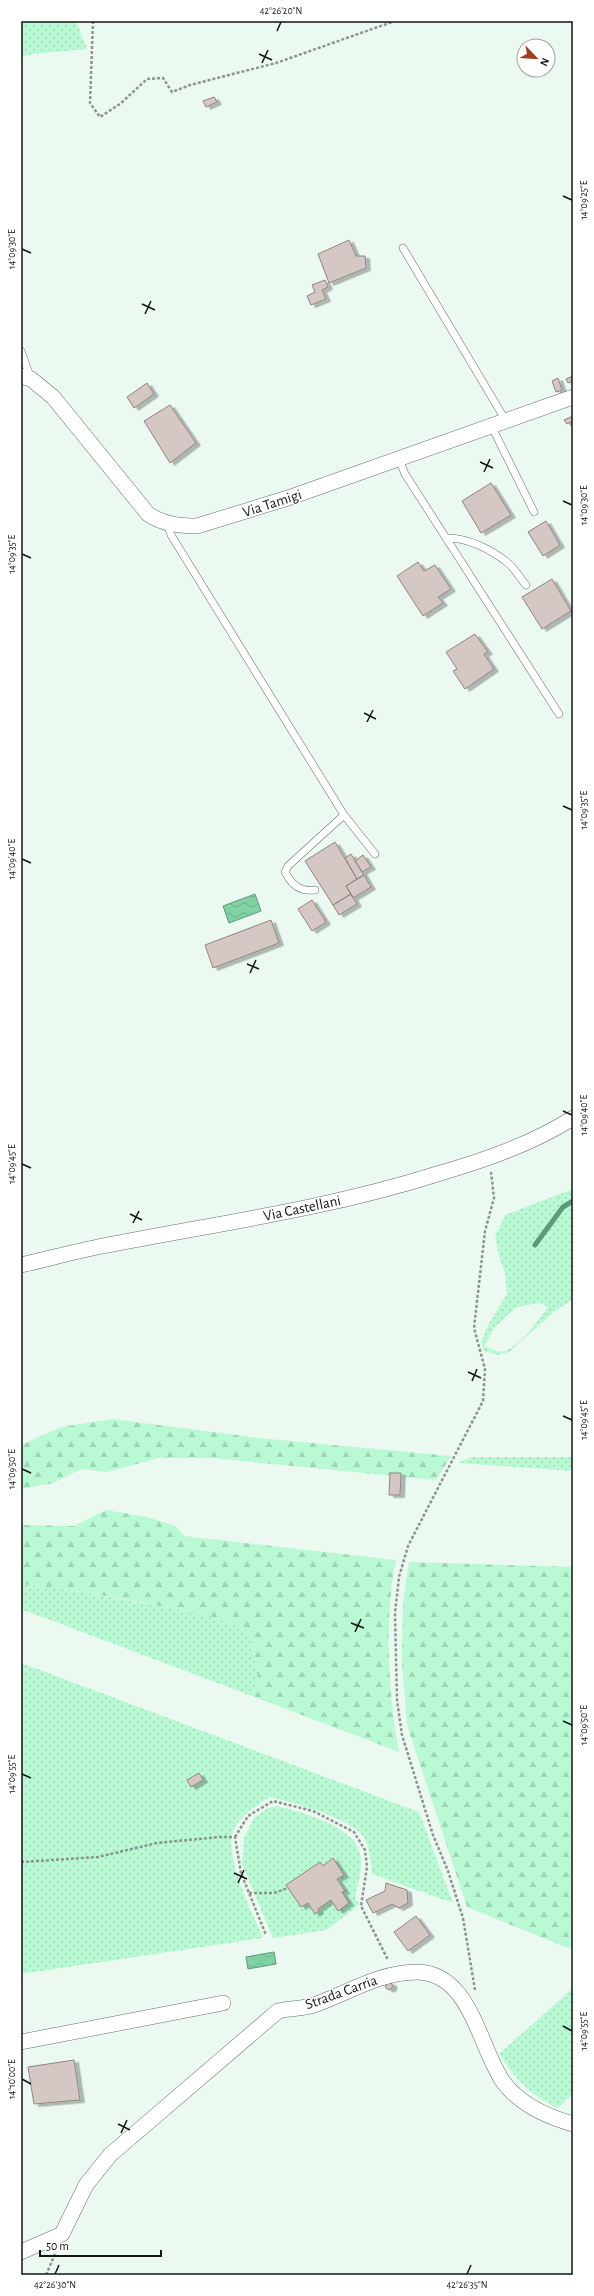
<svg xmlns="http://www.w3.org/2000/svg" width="594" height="2296" viewBox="0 0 594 2296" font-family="'Alegreya Sans',sans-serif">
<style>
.grass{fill:url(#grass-dots);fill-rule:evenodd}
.forest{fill:url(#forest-firs)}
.water{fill:url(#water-waves);stroke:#5f9978}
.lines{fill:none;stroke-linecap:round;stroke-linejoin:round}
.stream{stroke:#5f9978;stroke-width:5}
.building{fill:#d5c7c4;stroke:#908380;filter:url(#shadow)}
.lane-casing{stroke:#636e67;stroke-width:8}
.street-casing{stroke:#636e67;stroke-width:16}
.path{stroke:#8b948e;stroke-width:2.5;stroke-dasharray:3 2;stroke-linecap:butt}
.lane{stroke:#fff;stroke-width:7}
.street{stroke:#fff;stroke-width:15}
.ticks{fill:none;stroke:#111513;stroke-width:1.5}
.labels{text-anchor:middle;stroke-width:3;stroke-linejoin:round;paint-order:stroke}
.street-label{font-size:15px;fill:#111513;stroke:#fff}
.neatline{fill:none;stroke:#111513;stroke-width:1.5}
.ticks-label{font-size:10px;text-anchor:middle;fill:#111513}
</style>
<defs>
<pattern id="grass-dots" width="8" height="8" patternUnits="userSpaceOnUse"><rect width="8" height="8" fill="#b9f9d4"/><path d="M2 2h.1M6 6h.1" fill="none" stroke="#9ed5b5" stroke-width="1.8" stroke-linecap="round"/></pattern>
<pattern id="forest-firs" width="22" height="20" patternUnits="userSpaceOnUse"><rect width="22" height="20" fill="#b9f9d4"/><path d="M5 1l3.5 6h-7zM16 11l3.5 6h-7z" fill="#9ed5b5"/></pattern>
<pattern id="water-waves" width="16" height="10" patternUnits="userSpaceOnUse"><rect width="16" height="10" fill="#80d2a4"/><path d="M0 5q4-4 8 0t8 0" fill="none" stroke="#6eb38c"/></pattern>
<filter id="shadow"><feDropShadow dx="4.5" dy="2.5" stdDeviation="0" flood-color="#0004"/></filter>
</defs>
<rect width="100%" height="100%" fill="#ecf9f1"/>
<path class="grass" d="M21,21H76L87,49L33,54L21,57Z
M573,1189V1299L554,1312L509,1352L498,1355L484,1351L481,1342L488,1325L507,1294L505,1273L499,1256L495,1236L505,1215ZM539,1303L548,1307C538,1321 522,1344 505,1351C498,1353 491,1349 484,1346L495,1327L517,1307Z
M472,1457H573V1471L458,1463Z
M21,1584C60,1588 98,1595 136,1602C175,1609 214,1615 249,1631L258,1678L252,1696L21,1609Z
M21,1663L419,1812L453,1903L372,1874C371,1861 370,1846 362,1835C345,1816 295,1803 270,1797C256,1806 239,1815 233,1832C224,1857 253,1914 263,1938L21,1974Z
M277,1806C303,1813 359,1826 361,1859C362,1872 357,1887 355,1899L360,1904L327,1930L273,1938L242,1864L244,1838L255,1817L268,1808Z
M573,1988V2094L558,2108C530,2095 516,2079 499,2054Z"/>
<path class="forest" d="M112,1419L259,1438L451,1456L436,1480L212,1458H159L107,1472L81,1469L53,1483L21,1489V1445L61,1427Z
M106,1510L147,1517L176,1526L184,1536L396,1560C384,1619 388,1693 399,1752L252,1696L258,1678L249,1631C215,1616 176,1609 139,1602C100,1595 61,1588 21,1584V1525L74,1526Z
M409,1562L573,1567V1950L467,1907L407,1725L402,1663L403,1602Z"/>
<path class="water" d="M255,894L261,911L229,923L223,906Z
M274,1952L276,1964L248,1969L246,1957Z"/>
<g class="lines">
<path class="stream" d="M535,1245L563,1207L573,1201"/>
</g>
<path class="building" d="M214,97L217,102L206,107L203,101Z
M349,240L356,256H365L366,268L329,283L318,254Z
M325,280L328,287L322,290L326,299L311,305L307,296L315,292L312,285Z
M573,376V381L568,383L566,379Z
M558,378L562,390L556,392L552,381Z
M147,383L154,394L134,408L127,397Z
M170,405L196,443L170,463L144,421Z
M573,416V421L567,424L564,420Z
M491,483L511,515L481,533L462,501Z
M546,521L560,545L543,556L528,532Z
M418,562L424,571L435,565L451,589L438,597L443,603L423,616L397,576Z
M552,579L571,611L542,629L522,597Z
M475,634L488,652L484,654L494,669L465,689L453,671L457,669L446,652Z
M335,842L357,879L346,886L351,894L333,905L305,861Z
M351,854L364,875L357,879L345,858Z
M363,855L371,867L362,872L355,861Z
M364,875L371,887L353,898L346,886Z
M351,894L357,904L339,915L333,905Z
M312,900L326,922L312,931L298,909Z
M271,920L279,943L213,968L205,945Z
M390,1473H401L400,1495H389Z
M199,1773L203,1780L191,1787L187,1780Z
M333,1858L344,1875L337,1879L345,1891L342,1892L349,1903L338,1911L331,1900L318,1909L319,1911L315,1914L308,1903L301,1907L286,1885L320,1862L323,1866Z
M386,1883L407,1890L408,1903L399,1908L392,1904L373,1913L366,1900L385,1891Z
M416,1916L430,1935L408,1951L394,1932Z
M385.5 1986a3.5 3.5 0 1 1 7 0a3.5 3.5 0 1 1-7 0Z
M74,2060L80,2100L34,2104L28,2067Z"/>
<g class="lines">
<g class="lane-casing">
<path id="lane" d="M403,248L506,421
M21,351L31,379
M492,427L534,512
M399,459L405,474L559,714
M167,523L171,535L344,815L375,854
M446,538C467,537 492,550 508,563C515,569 520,578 526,585
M315,890C300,892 292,885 285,872L288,866L344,815"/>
</g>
<g class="street-casing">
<path id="street" d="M21,376L31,379L53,397L148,514C163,524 179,526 197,526L288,498L573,397
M21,1265C48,1259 76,1251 103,1246C214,1224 326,1209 434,1175C482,1161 530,1145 573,1118
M21,2042L223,2003
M21,2252L62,2234L86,2185L110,2155L278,2011C290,2008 303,2009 314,2005C348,1993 380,1972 417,1972C472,1973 479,2049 504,2083C520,2104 548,2117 573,2124"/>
</g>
<path class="path" d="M93,21L90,103L100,117L120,104L147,79L163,78L172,92L190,85L276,63L395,21
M235,1837L248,1816L273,1801L313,1811L354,1832L365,1850L367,1867L361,1906L388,1960
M21,1862L98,1857L157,1843L219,1837H235L241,1873L266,1935
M249,1893H274L288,1888
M475,1990L463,1918L448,1871L433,1835L402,1735L397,1700L395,1613L399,1577L408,1546L483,1401L485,1369L474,1328L485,1231L494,1198L491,1172
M46,2275L55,2254"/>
<use href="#lane" class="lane"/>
<use href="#street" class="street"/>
</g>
<path class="ticks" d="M277,31L281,22M259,54L272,60M262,63L268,50M563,196L572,200M22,249L31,253M142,304L155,310M145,314L151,301M480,462L493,468M484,472L490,459M563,501L572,505M22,554L31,558M364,713L376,719M367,722L373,710M563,806L572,810M22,859L31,863M247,964L259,969M250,973L256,960M563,1111L572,1115M22,1164L31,1168M130,1214L142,1220M133,1223L139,1211M468,1372L481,1378M472,1381L477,1369M563,1416L572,1420M22,1469L31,1473M351,1623L364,1628M355,1632L361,1619M563,1721L572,1725M22,1774L31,1778M234,1873L247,1879M238,1883L244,1870M563,2026L572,2031M22,2079L31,2084M118,2124L130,2130M121,2133L127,2120M55,2274L59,2265M467,2274L471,2265"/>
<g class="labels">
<g class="street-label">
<text transform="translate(272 503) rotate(-18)" y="5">Via Tamigi</text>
<text transform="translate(302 1208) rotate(-12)" y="5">Via Castellani</text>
<text transform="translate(341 1992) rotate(-20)" y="5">Strada Carria</text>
</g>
</g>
<rect width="594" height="2296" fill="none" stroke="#ffffff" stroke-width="44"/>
<g transform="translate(536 58) rotate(115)"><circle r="19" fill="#ffffff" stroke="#a0a1a1"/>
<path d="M0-3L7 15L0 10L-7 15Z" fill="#a33b21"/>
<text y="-6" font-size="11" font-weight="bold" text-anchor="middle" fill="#111513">N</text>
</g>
<path d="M40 2250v6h121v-6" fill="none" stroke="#111513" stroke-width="2"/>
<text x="46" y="2250" font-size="12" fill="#111513" stroke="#ffffff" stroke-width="3" paint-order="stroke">50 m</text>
<rect x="22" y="22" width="550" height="2252" class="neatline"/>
<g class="ticks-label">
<text x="281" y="14">42°26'20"N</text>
<text transform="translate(583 200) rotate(-90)" y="4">14°09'25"E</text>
<text transform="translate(11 249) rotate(-90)" y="4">14°09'30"E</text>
<text transform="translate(583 505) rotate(-90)" y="4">14°09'30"E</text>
<text transform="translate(11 554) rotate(-90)" y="4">14°09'35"E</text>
<text transform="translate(583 810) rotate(-90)" y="4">14°09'35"E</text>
<text transform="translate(11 859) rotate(-90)" y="4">14°09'40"E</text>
<text transform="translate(583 1115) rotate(-90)" y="4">14°09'40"E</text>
<text transform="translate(11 1164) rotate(-90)" y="4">14°09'45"E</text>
<text transform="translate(583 1420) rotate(-90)" y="4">14°09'45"E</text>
<text transform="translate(11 1469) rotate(-90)" y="4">14°09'50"E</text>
<text transform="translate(583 1725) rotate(-90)" y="4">14°09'50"E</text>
<text transform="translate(11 1774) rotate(-90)" y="4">14°09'55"E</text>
<text transform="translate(583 2031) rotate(-90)" y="4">14°09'55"E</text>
<text transform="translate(11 2079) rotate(-90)" y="4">14°10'00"E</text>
<text x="55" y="2288">42°26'30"N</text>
<text x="467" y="2288">42°26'35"N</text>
</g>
</svg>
